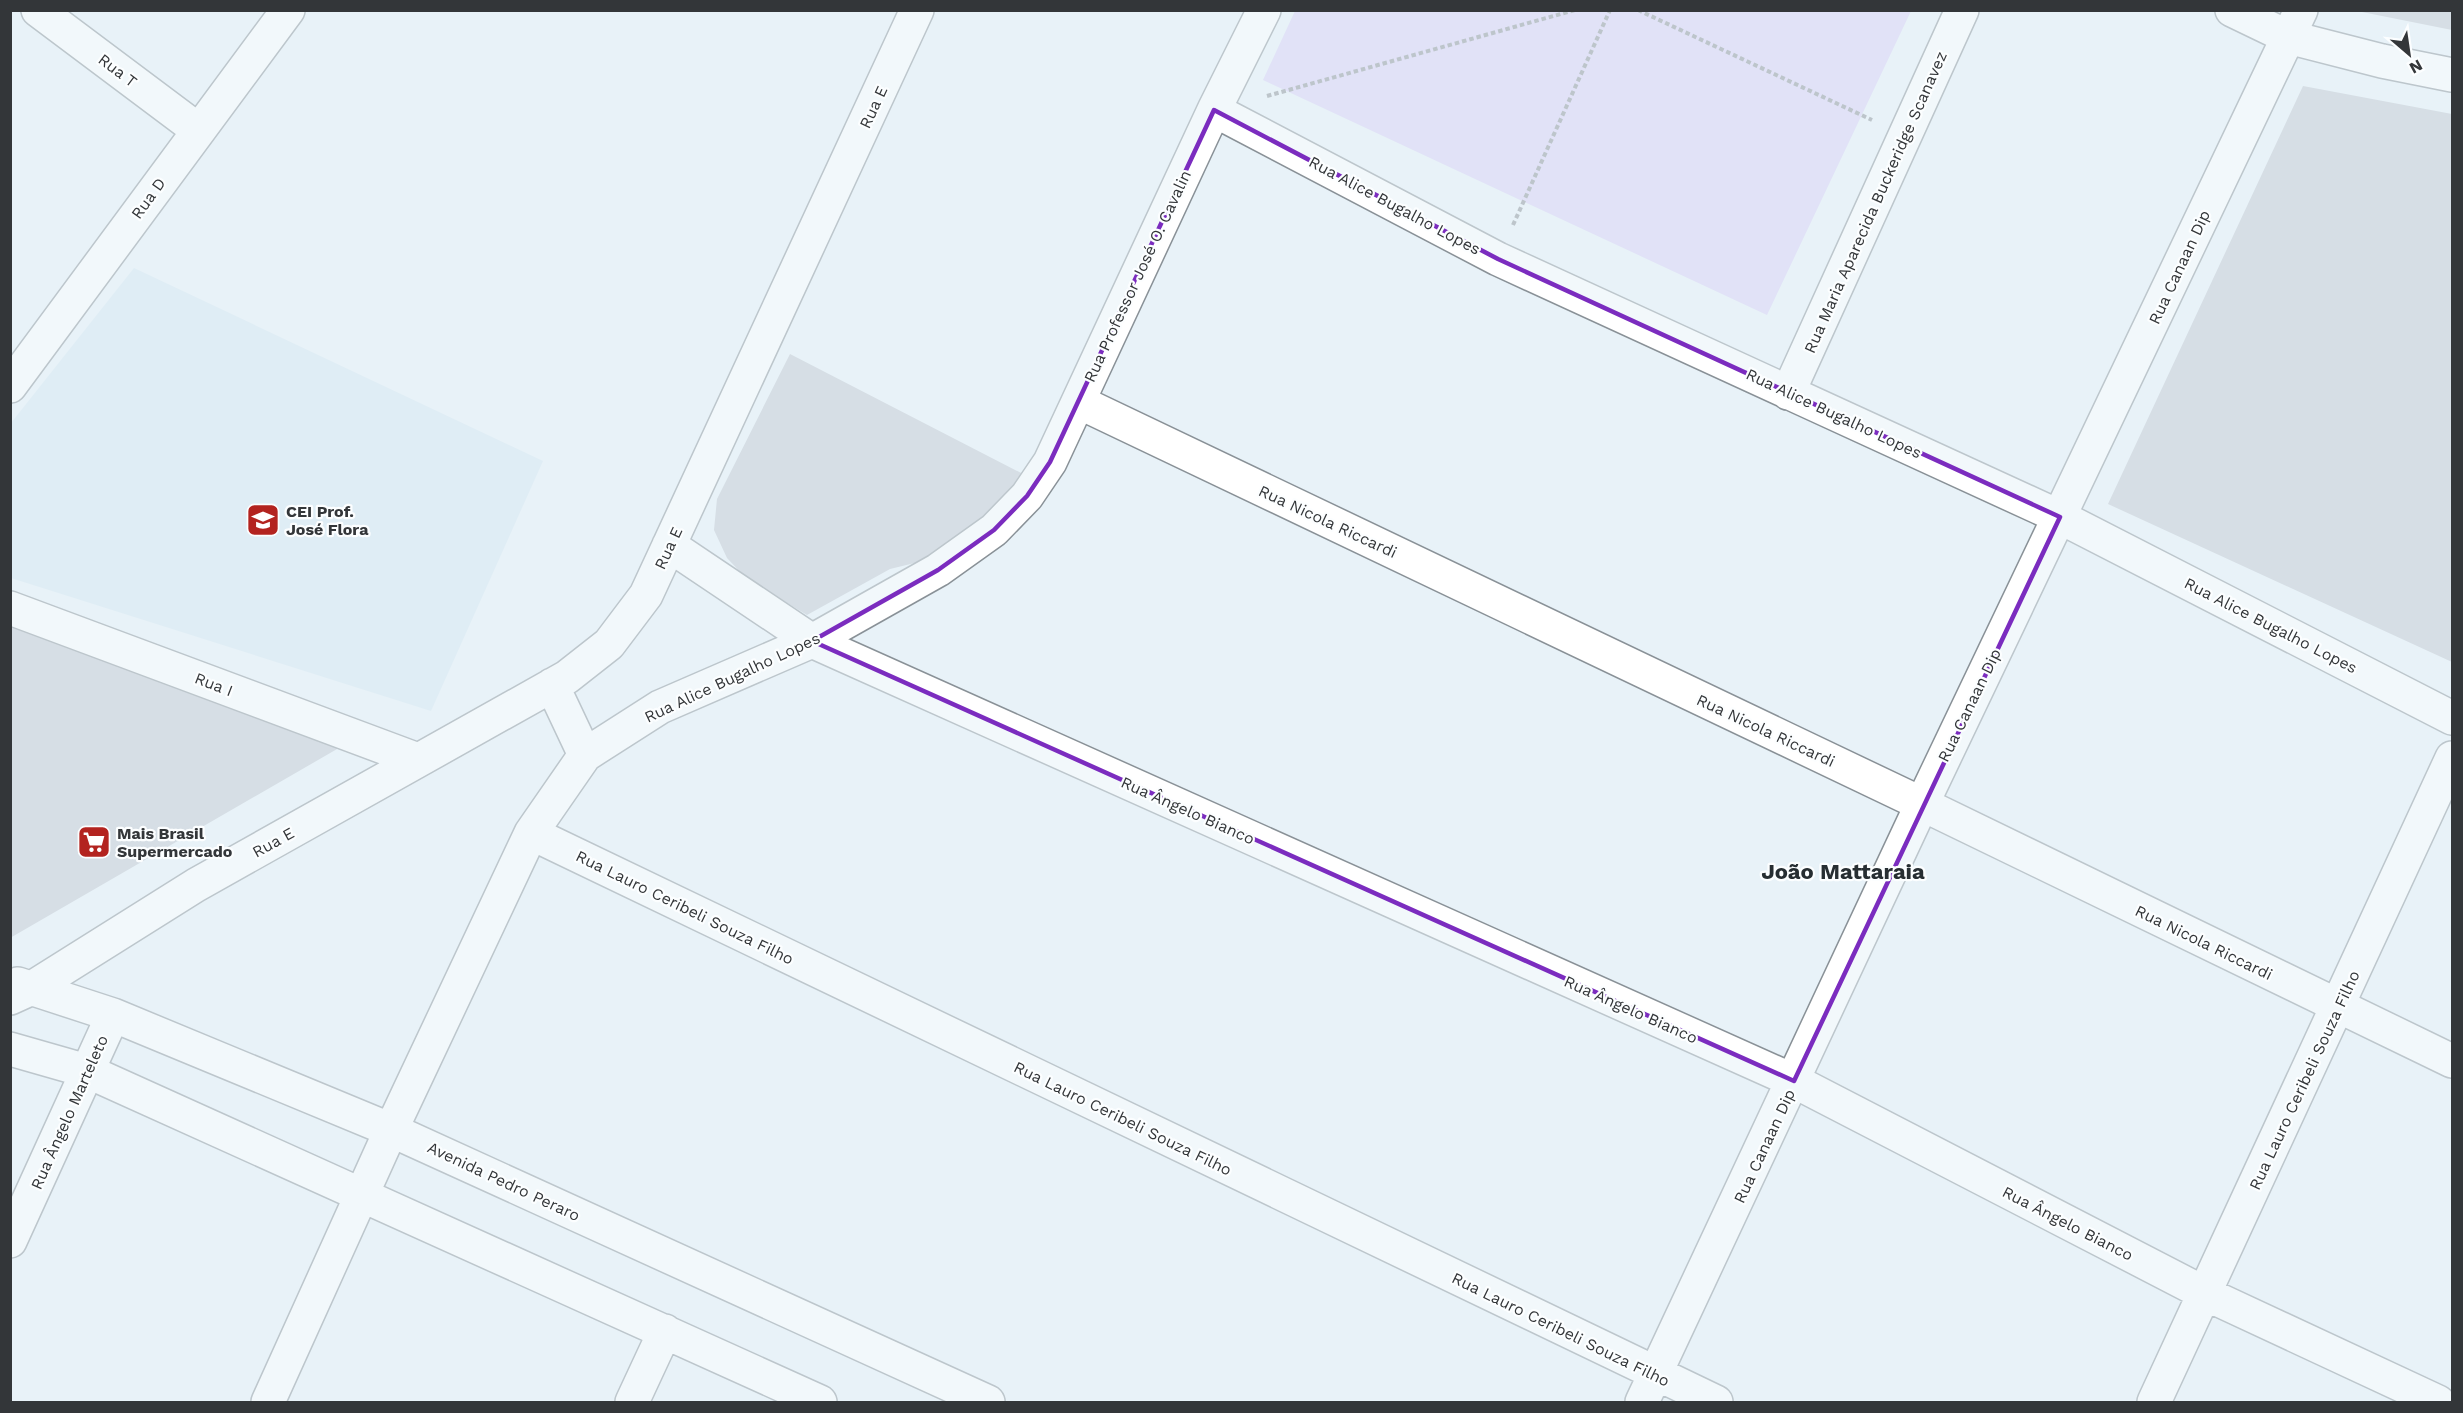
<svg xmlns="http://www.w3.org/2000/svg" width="2463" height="1413" viewBox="0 0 2463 1413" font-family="'Work Sans',sans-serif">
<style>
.built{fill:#d6e6f1}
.green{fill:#d9cef6}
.building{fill:#c1c5ce}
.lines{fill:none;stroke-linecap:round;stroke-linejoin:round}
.minor-casing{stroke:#899197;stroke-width:36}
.path{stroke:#898f94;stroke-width:4;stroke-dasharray:4.5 3;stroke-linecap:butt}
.minor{stroke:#fff;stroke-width:33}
.marked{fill:none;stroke:#7b2cbf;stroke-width:4.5;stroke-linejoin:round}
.labels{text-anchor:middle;stroke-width:4.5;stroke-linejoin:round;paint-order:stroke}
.street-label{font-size:16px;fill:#333639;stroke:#fcfeff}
.poi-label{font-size:16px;font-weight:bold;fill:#333639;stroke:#fcfeff;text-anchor:start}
.district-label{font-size:22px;font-weight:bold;fill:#272e32;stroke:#fcfeff}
</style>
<rect width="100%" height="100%" fill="#e8f2f8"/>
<path class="built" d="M134,268L543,461L431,711L11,578V423Z"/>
<path class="green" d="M1295,11V10L1911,11L1767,315L1263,80Z"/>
<path class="building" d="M2362,10H2452V30L2362,12Z
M2303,86L2452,114V662L2108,504Z
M790,354L1025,475L993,517L935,558L890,569L807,615L746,578L727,558L714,530L717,499Z
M10,621L344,745L10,938Z"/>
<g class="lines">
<g class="minor-casing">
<path id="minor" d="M38,10L198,130
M2232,10L2288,37L2382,61L2452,75
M1214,110L1498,259L2060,517L2452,718
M10,386L288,10
M1788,393L1962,10
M1079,402L1922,804L2452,1061
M669,545L812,641L1794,1081L2204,1293L2438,1402
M10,608L418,760
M552,685L585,755
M531,833L1716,1402
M18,984L113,1015L391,1130L988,1402
M10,998L32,988L196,885L567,677L609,644L646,595L917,10
M10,1049L87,1071L820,1402
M10,1241L113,1015
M268,1402L391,1130L531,833L585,755L660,707L812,641L938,570L994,530L1027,496L1050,462L1214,110L1264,10
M632,1402L665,1331
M1642,1402L1922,804L2301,10
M2154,1402L2452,758"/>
</g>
<path class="path" d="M1638,10L1872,120
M1267,96L1575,10
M1513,225L1610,10"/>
<use href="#minor" class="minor"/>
</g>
<path d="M0 0H2463V1413H0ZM1214,110L1498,259L2060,517L1794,1081L812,641L938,570L994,530L1027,496L1050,462Z" fill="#e8f2f8" fill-opacity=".55" fill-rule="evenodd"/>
<path class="marked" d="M1214,110L1498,259L2060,517L1794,1081L812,641L938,570L994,530L1027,496L1050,462Z"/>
<defs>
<g id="school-square" transform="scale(1.725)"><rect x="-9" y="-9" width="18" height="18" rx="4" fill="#b3231f" stroke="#fcfeff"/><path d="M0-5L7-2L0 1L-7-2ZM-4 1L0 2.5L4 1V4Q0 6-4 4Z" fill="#fff"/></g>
<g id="supermarket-square" transform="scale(1.725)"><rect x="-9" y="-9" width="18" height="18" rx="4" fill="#b3231f" stroke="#fcfeff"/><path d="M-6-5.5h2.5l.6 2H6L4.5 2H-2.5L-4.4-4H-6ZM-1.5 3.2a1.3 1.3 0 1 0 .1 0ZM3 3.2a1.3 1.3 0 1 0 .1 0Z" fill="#fff"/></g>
</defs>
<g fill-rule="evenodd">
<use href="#school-square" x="263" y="520"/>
<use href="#supermarket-square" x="94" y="842"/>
</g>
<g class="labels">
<g class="street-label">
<text transform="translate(118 70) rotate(37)" y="6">Rua T</text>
<text transform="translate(873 107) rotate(-65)" y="6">Rua E</text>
<text transform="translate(148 198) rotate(-54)" y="6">Rua D</text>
<text transform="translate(1875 202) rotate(-66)" y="6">Rua Maria Aparecida Buckeridge Scanavez</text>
<text transform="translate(1395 205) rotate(28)" y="6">Rua Alice Bugalho Lopes</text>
<text transform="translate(2179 267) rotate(-65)" y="6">Rua Canaan Dip</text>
<text transform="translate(1137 276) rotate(-65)" y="6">Rua Professor José O. Cavalin</text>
<text transform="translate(1834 413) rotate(25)" y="6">Rua Alice Bugalho Lopes</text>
<text transform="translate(1328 521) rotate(25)" y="6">Rua Nicola Riccardi</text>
<text transform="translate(668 548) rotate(-65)" y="6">Rua E</text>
<text transform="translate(2271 625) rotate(27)" y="6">Rua Alice Bugalho Lopes</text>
<text transform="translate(732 677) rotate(-25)" y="6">Rua Alice Bugalho Lopes</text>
<text transform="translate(214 684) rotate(21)" y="6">Rua I</text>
<text transform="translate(1969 705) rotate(-64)" y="6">Rua Canaan Dip</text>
<text transform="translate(1766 730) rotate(25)" y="6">Rua Nicola Riccardi</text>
<text transform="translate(1188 810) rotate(24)" y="6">Rua Ângelo Bianco</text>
<text transform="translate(273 842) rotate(-29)" y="6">Rua E</text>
<text transform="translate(685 907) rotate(26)" y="6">Rua Lauro Ceribeli Souza Filho</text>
<text transform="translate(2204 942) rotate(26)" y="6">Rua Nicola Riccardi</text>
<text transform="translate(1631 1009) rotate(24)" y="6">Rua Ângelo Bianco</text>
<text transform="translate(2304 1080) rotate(-65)" y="6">Rua Lauro Ceribeli Souza Filho</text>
<text transform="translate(69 1112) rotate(-66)" y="6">Rua Ângelo Marteleto</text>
<text transform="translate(1123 1118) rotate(26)" y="6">Rua Lauro Ceribeli Souza Filho</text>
<text transform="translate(1764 1146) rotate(-65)" y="6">Rua Canaan Dip</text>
<text transform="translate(504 1181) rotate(25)" y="6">Avenida Pedro Peraro</text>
<text transform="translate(2068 1223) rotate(27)" y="6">Rua Ângelo Bianco</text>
<text transform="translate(1561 1329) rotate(26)" y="6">Rua Lauro Ceribeli Souza Filho</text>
</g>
<g class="poi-label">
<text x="286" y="517">CEI Prof.<tspan x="286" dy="18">José Flora</tspan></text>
<text x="117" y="839">Mais Brasil<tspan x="117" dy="18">Supermercado</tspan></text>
</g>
<g class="district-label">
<text x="1843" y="879">João Mattaraia</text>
</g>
</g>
<rect width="2463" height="1413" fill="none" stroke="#333639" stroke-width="24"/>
<g transform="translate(2409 54) rotate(151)" stroke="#fcfeff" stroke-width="4.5" paint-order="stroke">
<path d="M0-4.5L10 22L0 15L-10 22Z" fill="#333639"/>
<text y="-9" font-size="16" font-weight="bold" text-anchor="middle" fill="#333639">N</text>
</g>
</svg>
